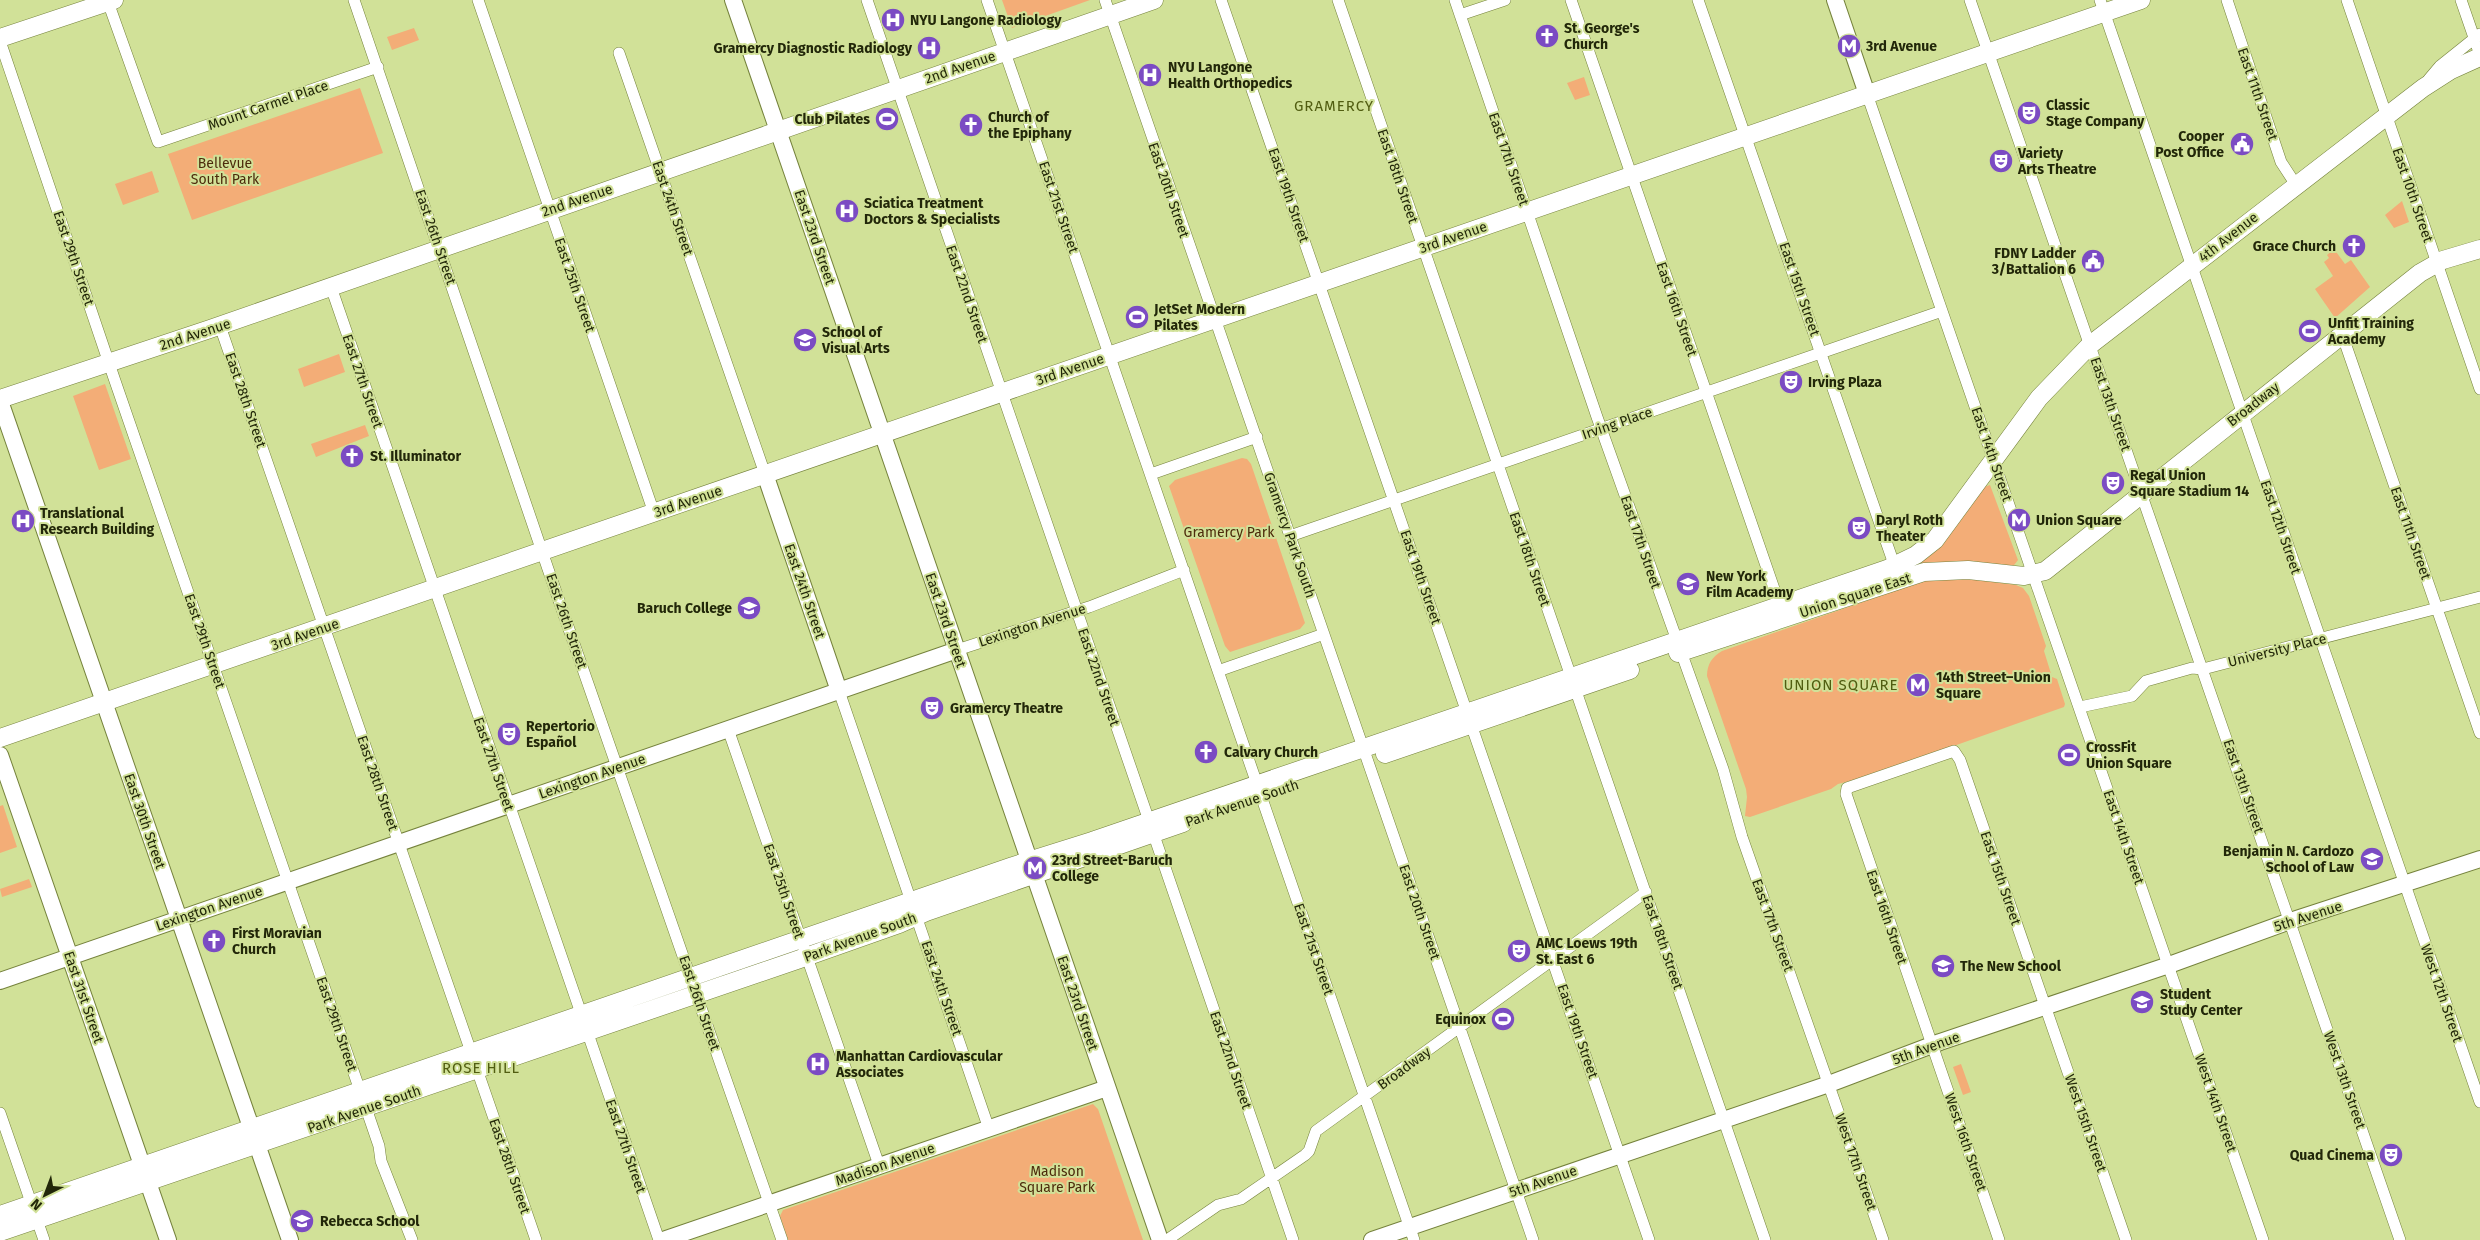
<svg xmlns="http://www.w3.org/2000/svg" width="2480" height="1240" viewBox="0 0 2480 1240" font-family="'Fira Sans',sans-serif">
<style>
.green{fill:#f3ad77}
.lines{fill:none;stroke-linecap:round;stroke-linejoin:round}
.street-casing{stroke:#75823c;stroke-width:12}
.secondary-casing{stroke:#75823c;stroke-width:18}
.primary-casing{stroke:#75823c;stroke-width:19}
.street{stroke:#fff;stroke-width:11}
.secondary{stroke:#fff;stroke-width:16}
.primary{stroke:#fff;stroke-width:18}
.labels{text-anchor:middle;stroke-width:4;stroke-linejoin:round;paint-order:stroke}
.poi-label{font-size:14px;font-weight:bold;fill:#222709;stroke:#d1e198;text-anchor:start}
.street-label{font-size:14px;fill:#222709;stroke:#d1e198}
.park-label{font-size:14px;fill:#4d2b0c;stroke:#d1e198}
.neighbourhood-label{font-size:15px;letter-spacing:1px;fill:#515d11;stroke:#d1e198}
</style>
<rect width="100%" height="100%" fill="#d1e198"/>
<path class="green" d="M1002,0H1090L1012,28Z
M414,28L419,40L392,50L387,37Z
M1584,77L1590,95L1575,100L1567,83Z
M360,88L383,153L192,220L168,154Z
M152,171L159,192L123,205L115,184Z
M2402,201L2409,222L2394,228L2385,215Z
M2334,249L2345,264L2351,260L2370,287L2335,318L2315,289L2333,276L2324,262L2329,258L2327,255Z
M339,354L345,372L304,387L298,369Z
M105,384L131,459L99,470L73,396Z
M365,425L369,436L316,457L311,444Z
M1242,458L1247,459L1251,464L1305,623L1300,629L1230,652L1225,646L1169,486L1175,480Z
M1990,485L2018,560L2011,569H1911V567L1937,549L1984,487Z
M1961,578L2016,585L2023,588L2029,596L2046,646L2044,651L2052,677L2057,679L2065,704L2064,707L1869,776L1838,784L1831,789L1750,817L1745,816L1747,797L1746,789L1707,676C1707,664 1712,657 1722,651L1923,581Z
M3,805L17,847L0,853V806Z
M29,879L32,887L2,897L0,889Z
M1961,1064L1971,1092L1963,1095L1953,1067Z
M1093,1104L1098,1109L1143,1240H788L780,1216L783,1210Z"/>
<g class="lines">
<g class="street-casing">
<path id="street" d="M354,0L548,569L782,1240
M478,0L654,513
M867,0L1293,1240
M987,0L1414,1240
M1105,0L1533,1240
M1221,0L1649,1240
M1338,0L1765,1240
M1455,0L1597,417L1723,769L1742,837L1883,1240
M1571,0L1782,612
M1698,0L1896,570
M1970,0L2400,1240
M2100,0L2480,1102
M2227,0L2281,162L2296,185
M2347,0L2480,389
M2461,0L2480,55
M108,2L158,142L378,67
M1460,15L1505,0
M0,41L114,378L366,1108L379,1146L381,1161L412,1240
M619,53L765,474
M2429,79L2440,66L2480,34
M1867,94L2263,1240
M331,287L659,1240
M220,326L536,1240
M2342,334L2480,733
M1151,474L1257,437
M1290,536L1942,311
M957,650L1089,607L1184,570
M1218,671L1324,634
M839,691L989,1129
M2080,707L2132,696L2146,681L2192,668L2203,669L2480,597
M728,729L879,1165
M0,1113L44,1240
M1167,1240L1218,1205L1241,1199L1305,1155L1309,1151L1316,1131L1646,892
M1999,1240L1846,794L1847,788L1954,751L1960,760L2126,1240"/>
</g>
<g class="secondary-casing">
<path id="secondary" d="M733,0L1160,1240
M1835,0L1867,94
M0,401L290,1240
M765,474L839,691
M0,755L168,1240
M0,981L957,650
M663,1240L1107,1088
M1372,1240L1829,1084L1940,1042L2169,965L2290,921L2480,859"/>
</g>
<g class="primary-casing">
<path id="primary" d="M0,38L114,0
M0,399L210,329L1154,0
M1678,653L1924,572L1968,570L2024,576L2045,571L2420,273L2443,260L2480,249
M0,738L2141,0
M1385,754L1630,670
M0,1215L1013,866L1092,841L1887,569L1916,555L1935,540L2039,398L2090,345L2423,88L2451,70L2480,57
M0,1232L797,960L899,924L926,912L1183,823"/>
</g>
<use href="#street" class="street"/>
<use href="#secondary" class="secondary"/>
<use href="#primary" class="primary"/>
</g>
<defs>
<g id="hospital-disc" transform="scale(1.25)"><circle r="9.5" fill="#7b4bc3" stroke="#d1e198"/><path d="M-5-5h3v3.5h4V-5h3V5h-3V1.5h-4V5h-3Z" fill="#fff"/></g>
<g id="church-disc" transform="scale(1.25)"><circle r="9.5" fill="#7b4bc3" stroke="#d1e198"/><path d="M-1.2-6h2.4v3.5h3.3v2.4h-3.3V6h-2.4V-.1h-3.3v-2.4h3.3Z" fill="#fff"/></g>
<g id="metro-disc" transform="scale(1.25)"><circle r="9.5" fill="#7b4bc3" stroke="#d1e198"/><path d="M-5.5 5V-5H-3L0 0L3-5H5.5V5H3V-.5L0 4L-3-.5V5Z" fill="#fff"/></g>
<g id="theatre-disc" transform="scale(1.25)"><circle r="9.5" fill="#7b4bc3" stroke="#d1e198"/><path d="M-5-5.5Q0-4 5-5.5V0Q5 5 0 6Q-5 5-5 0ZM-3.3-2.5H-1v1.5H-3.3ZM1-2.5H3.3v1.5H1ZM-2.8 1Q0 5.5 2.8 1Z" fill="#fff"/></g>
<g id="stadium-disc" transform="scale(1.25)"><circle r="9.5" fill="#7b4bc3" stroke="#d1e198"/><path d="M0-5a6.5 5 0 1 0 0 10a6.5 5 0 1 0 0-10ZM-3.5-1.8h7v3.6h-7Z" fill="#fff"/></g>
<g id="civic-disc" transform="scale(1.25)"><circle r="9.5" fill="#7b4bc3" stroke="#d1e198"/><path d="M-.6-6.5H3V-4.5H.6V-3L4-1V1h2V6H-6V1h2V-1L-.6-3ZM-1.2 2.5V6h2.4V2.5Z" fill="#fff"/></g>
<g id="university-disc" transform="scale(1.25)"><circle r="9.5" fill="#7b4bc3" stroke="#d1e198"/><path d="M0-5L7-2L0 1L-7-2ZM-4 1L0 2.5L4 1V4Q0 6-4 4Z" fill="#fff"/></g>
<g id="school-disc" transform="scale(1.25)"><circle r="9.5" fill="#7b4bc3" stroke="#d1e198"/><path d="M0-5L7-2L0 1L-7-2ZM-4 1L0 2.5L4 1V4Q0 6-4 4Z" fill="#fff"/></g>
</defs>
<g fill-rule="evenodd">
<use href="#hospital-disc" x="893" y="20"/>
<use href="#church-disc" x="1547" y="36"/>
<use href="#metro-disc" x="1849" y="46"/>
<use href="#hospital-disc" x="929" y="48"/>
<use href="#hospital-disc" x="1150" y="75"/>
<use href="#theatre-disc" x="2029" y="113"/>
<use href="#stadium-disc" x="887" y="119"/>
<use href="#church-disc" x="971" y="125"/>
<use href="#civic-disc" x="2242" y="144"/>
<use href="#theatre-disc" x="2001" y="161"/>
<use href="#hospital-disc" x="847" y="211"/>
<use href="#church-disc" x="2354" y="246"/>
<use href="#civic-disc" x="2093" y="261"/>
<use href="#stadium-disc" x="1137" y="317"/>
<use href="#stadium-disc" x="2310" y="331"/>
<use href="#university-disc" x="805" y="340"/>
<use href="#theatre-disc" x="1791" y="382"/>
<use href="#church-disc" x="352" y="456"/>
<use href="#theatre-disc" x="2113" y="483"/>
<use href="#metro-disc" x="2019" y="520"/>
<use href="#hospital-disc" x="23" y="521"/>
<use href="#theatre-disc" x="1859" y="528"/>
<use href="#university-disc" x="1688" y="584"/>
<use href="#university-disc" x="749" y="608"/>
<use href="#metro-disc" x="1918" y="685"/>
<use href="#theatre-disc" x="932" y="708"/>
<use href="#theatre-disc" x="509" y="734"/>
<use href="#church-disc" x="1206" y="752"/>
<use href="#stadium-disc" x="2069" y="755"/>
<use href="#university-disc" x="2372" y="859"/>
<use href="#metro-disc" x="1035" y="868"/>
<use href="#church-disc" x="214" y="941"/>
<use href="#theatre-disc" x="1519" y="951"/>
<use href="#university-disc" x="1943" y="966"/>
<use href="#university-disc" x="2142" y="1002"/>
<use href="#stadium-disc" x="1503" y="1019"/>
<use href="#hospital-disc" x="818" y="1064"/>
<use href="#theatre-disc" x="2391" y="1155"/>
<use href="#school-disc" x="302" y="1221"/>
</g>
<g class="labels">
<g class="poi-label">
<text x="910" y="25">NYU Langone Radiology</text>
<text x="1564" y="33">St. George's<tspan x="1564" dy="16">Church</tspan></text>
<text x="1866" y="51">3rd Avenue</text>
<text x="912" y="53" text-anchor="end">Gramercy Diagnostic Radiology</text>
<text x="1168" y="72">NYU Langone<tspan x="1168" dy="16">Health Orthopedics</tspan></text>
<text x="2046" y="110">Classic<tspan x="2046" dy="16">Stage Company</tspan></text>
<text x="988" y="122">Church of<tspan x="988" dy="16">the Epiphany</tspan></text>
<text x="870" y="124" text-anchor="end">Club Pilates</text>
<text x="2224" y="141" text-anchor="end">Cooper<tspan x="2224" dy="16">Post Office</tspan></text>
<text x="2018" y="158">Variety<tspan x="2018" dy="16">Arts Theatre</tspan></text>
<text x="864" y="208">Sciatica Treatment<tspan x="864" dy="16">Doctors &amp; Specialists</tspan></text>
<text x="2336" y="251" text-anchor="end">Grace Church</text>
<text x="2076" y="258" text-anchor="end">FDNY Ladder<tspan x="2076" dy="16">3/Battalion 6</tspan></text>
<text x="1154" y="314">JetSet Modern<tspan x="1154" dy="16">Pilates</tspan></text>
<text x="2328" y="328">Unfit Training<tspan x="2328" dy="16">Academy</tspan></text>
<text x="822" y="337">School of<tspan x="822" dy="16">Visual Arts</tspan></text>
<text x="1808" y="387">Irving Plaza</text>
<text x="370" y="461">St. Illuminator</text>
<text x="2130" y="480">Regal Union<tspan x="2130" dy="16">Square Stadium 14</tspan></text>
<text x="40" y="518">Translational<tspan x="40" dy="16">Research Building</tspan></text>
<text x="1876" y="525">Daryl Roth<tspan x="1876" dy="16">Theater</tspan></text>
<text x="2036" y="525">Union Square</text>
<text x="1706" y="581">New York<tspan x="1706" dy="16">Film Academy</tspan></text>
<text x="732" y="613" text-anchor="end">Baruch College</text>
<text x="1936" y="682">14th Street–Union<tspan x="1936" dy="16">Square</tspan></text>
<text x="950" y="713">Gramercy Theatre</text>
<text x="526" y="731">Repertorio<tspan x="526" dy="16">Español</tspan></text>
<text x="2086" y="752">CrossFit<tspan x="2086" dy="16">Union Square</tspan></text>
<text x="1224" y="757">Calvary Church</text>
<text x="2354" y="856" text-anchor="end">Benjamin N. Cardozo<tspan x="2354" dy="16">School of Law</tspan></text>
<text x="1052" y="865">23rd Street-Baruch<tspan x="1052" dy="16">College</tspan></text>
<text x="232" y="938">First Moravian<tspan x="232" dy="16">Church</tspan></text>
<text x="1536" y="948">AMC Loews 19th<tspan x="1536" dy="16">St. East 6</tspan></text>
<text x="1960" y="971">The New School</text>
<text x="2160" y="999">Student<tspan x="2160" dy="16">Study Center</tspan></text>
<text x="1486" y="1024" text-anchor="end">Equinox</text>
<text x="836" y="1061">Manhattan Cardiovascular<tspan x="836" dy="16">Associates</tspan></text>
<text x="2374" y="1160" text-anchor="end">Quad Cinema</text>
<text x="320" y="1226">Rebecca School</text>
</g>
<g class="street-label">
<text transform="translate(960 67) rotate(-19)" y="5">2nd Avenue</text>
<text transform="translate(2258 94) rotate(71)" y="5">East 11th Street</text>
<text transform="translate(268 105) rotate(-19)" y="5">Mount Carmel Place</text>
<text transform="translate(1509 159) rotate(71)" y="5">East 17th Street</text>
<text transform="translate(1398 176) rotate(71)" y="5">East 18th Street</text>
<text transform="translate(1169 190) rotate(71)" y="5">East 20th Street</text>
<text transform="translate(1289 195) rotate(71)" y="5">East 19th Street</text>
<text transform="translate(2413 195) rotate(71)" y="5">East 10th Street</text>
<text transform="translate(577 200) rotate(-19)" y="5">2nd Avenue</text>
<text transform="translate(1059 207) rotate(71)" y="5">East 21st Street</text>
<text transform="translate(673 208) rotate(71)" y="5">East 24th Street</text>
<text transform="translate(436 237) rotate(71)" y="5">East 26th Street</text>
<text transform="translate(815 237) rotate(71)" y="5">East 23rd Street</text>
<text transform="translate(1453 237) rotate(-19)" y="5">3rd Avenue</text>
<text transform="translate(2228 237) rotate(-38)" y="5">4th Avenue</text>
<text transform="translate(74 258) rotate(71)" y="5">East 29th Street</text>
<text transform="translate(575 285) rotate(71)" y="5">East 25th Street</text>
<text transform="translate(1800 289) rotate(71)" y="5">East 15th Street</text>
<text transform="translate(967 294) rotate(71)" y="5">East 22nd Street</text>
<text transform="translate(1677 309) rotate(71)" y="5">East 16th Street</text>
<text transform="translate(195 334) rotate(-18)" y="5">2nd Avenue</text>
<text transform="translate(1070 369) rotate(-19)" y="5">3rd Avenue</text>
<text transform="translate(363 381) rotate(71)" y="5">East 27th Street</text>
<text transform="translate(246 400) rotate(71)" y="5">East 28th Street</text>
<text transform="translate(2111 404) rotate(71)" y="5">East 13th Street</text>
<text transform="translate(2253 404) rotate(-38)" y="5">Broadway</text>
<text transform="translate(1617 423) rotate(-19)" y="5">Irving Place</text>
<text transform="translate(1992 454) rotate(71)" y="5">East 14th Street</text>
<text transform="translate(688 501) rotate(-19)" y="5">3rd Avenue</text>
<text transform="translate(2281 527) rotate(71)" y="5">East 12th Street</text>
<text transform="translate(2411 533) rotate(71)" y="5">East 11th Street</text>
<text transform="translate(1290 535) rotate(71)" y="5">Gramercy Park South</text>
<text transform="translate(1641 542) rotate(71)" y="5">East 17th Street</text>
<text transform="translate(1530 559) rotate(71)" y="5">East 18th Street</text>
<text transform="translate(1421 577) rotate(71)" y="5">East 19th Street</text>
<text transform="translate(805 591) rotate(71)" y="5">East 24th Street</text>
<text transform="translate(1855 595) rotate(-18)" y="5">Union Square East</text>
<text transform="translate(946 620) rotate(71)" y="5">East 23rd Street</text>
<text transform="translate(567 621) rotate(71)" y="5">East 26th Street</text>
<text transform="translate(1032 625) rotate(-18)" y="5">Lexington Avenue</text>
<text transform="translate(305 634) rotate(-19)" y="5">3rd Avenue</text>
<text transform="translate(205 641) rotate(71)" y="5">East 29th Street</text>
<text transform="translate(2277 650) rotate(-14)" y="5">University Place</text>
<text transform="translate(1099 677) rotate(71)" y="5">East 22nd Street</text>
<text transform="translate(494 764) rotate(71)" y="5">East 27th Street</text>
<text transform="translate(592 776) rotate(-19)" y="5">Lexington Avenue</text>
<text transform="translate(378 783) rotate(71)" y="5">East 28th Street</text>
<text transform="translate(2244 786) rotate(71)" y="5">East 13th Street</text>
<text transform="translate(1242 803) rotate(-19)" y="5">Park Avenue South</text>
<text transform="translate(145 821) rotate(71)" y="5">East 30th Street</text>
<text transform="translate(2124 837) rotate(71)" y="5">East 14th Street</text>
<text transform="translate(2001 878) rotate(71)" y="5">East 15th Street</text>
<text transform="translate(784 891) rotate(71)" y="5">East 25th Street</text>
<text transform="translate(209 908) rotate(-19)" y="5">Lexington Avenue</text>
<text transform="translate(1420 912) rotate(71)" y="5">East 20th Street</text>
<text transform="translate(2308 916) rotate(-18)" y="5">5th Avenue</text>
<text transform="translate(1887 917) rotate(71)" y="5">East 16th Street</text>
<text transform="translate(1773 925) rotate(70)" y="5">East 17th Street</text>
<text transform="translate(860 937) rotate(-20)" y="5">Park Avenue South</text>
<text transform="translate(1663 942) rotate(71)" y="5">East 18th Street</text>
<text transform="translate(1314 949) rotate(71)" y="5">East 21st Street</text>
<text transform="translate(942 988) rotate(71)" y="5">East 24th Street</text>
<text transform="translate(2442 993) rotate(71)" y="5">West 12th Street</text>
<text transform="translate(84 997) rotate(71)" y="5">East 31st Street</text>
<text transform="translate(700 1003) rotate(71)" y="5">East 26th Street</text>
<text transform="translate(1078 1003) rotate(71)" y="5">East 23rd Street</text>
<text transform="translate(337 1024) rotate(71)" y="5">East 29th Street</text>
<text transform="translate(1578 1031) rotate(71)" y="5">East 19th Street</text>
<text transform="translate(1926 1048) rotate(-20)" y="5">5th Avenue</text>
<text transform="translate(1231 1060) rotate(71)" y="5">East 22nd Street</text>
<text transform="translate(1404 1068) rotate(-36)" y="5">Broadway</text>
<text transform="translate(2345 1080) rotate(71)" y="5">West 13th Street</text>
<text transform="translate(2216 1103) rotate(71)" y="5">West 14th Street</text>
<text transform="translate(364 1109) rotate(-19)" y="5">Park Avenue South</text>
<text transform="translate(2086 1123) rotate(71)" y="5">West 15th Street</text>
<text transform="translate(1966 1142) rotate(71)" y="5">West 16th Street</text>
<text transform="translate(626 1146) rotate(71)" y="5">East 27th Street</text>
<text transform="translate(1856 1162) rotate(71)" y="5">West 17th Street</text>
<text transform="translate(885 1164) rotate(-19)" y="5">Madison Avenue</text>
<text transform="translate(510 1166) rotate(71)" y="5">East 28th Street</text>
<text transform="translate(1543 1181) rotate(-19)" y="5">5th Avenue</text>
</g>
<g class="park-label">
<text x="225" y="168">Bellevue<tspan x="225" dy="16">South Park</tspan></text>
<text x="1229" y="537">Gramercy Park</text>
<text x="1057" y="1176">Madison<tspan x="1057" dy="16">Square Park</tspan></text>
</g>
<g class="neighbourhood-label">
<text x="1334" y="111">GRAMERCY</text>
<text x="1841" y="690">UNION SQUARE</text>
<text x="481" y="1073">ROSE HILL</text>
</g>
</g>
<g transform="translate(45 1195) rotate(222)" stroke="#d1e198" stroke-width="4" paint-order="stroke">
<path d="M0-4L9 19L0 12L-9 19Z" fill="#222709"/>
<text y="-8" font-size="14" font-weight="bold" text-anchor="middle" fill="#222709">N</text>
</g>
</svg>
